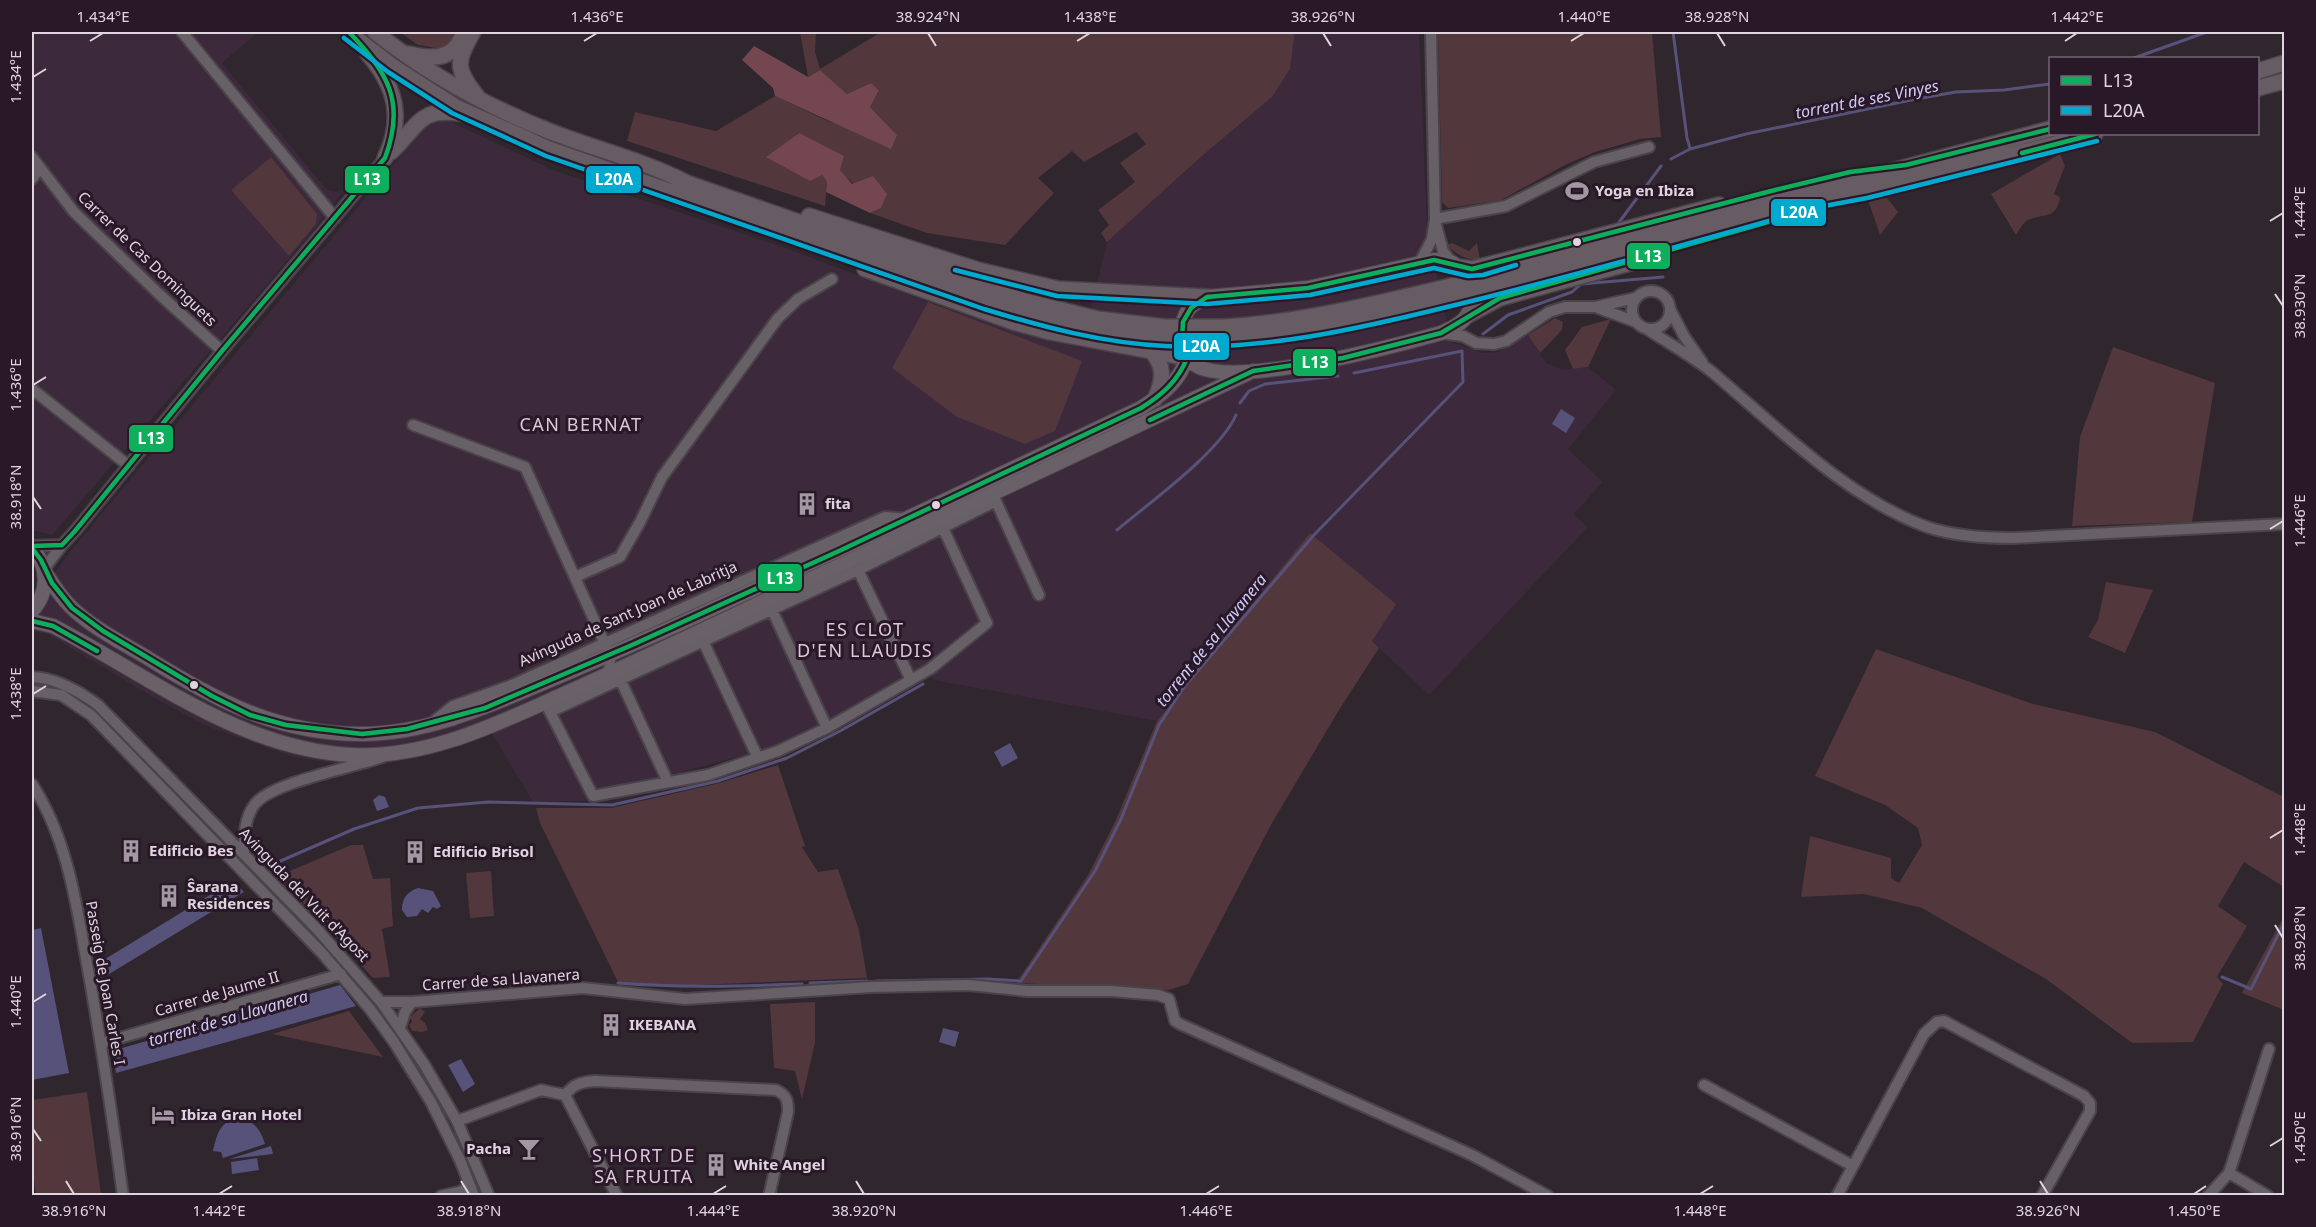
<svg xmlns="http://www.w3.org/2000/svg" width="2316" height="1227" viewBox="0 0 2316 1227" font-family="'Noto Sans',sans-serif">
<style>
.built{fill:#3d293c}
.green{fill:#52373c}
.forest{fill:#744750}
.water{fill:#57527a}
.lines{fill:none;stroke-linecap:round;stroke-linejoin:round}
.stream{stroke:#57527a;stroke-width:3}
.minor-casing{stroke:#4b434a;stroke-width:14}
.major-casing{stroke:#4b434a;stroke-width:16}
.highway-casing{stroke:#4b434a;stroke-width:18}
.minor{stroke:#676066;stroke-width:10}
.major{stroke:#6a6068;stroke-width:14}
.highway{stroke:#685c64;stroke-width:15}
.highway-bridge-casing{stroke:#4b434a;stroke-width:18;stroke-linecap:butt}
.highway-bridge{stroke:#685c64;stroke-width:15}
.bus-1-casing{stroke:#291828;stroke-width:9}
.bus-2-casing{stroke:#291828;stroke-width:9}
.bus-1{stroke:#0daf5c;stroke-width:4.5}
.bus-2{stroke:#00a9ce;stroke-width:4.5}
.ticks{fill:none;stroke:#e0d5df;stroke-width:2}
.bus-dot{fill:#e0d5df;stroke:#291828;stroke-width:2}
.labels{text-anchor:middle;stroke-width:6;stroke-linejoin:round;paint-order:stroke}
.poi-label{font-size:15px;font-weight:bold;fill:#e0d5df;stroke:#291828;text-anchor:start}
.street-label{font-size:15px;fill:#e0d5df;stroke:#291828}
.water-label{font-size:16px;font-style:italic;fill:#cecbf6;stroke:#291828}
.quarter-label{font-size:18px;letter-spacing:1.5px;fill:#dec7dc;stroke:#291828}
.line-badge{stroke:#291828;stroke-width:2}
.badge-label{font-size:16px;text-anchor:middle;font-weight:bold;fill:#fff}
.neatline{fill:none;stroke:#e0d5df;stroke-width:2}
.ticks-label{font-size:15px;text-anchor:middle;fill:#e0d5df}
</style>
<rect width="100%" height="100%" fill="#2f262e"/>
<path class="built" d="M32,32H258L222,63L326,189L336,192L344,189L318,225L52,535L32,530Z
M1295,32H1419L1427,227L1451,342L1483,353L1497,352L1528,335L1546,363L1563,370L1588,367L1616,390L1568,449L1603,482L1574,514L1588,527L1429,695L1372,641L1262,591L1157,721L934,680L922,666L822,726L779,746L673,774L597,789L585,801L533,802L492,734L387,764L332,763L294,757L206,726L151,696L50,635L32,631V621L46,604L56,571L73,548L419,134L427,126L436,121H448L462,127L553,170L786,248L928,302L1004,328L1081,348L1107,242L1202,156L1272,97L1290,69Z"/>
<path class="green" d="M400,32H453V37L441,49L418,45Z
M800,32H816L815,52L820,69L881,32H1295L1290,69L1272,97L1202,156L1107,242L1101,233L1109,225L1098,210L1135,182L1120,163L1146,144L1136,132L1084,162L1072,151L1038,178L1054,193L1005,245L927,233L870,213L881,208C853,185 827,158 799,133L767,157L822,175L827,182L825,206L627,141L635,112L716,131L775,96L830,122L897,135L870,107L879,92L871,83L847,94L820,70L808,77Z
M1438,32H1652L1661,137L1640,139L1595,152L1567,164L1501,200L1448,208L1442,202Z
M2060,154L2065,166L2054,194L2060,197C2057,220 2043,213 2028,220C2023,223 2019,230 2016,235L1991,194Z
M271,157L317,214L316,224L289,256L231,190Z
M1885,195L1898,212L1880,235L1868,200Z
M1452,243L1469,251L1477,243L1480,260C1468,261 1455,254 1447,245Z
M928,302L1082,361L1055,431L1025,444L957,417L892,368Z
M1555,318L1563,322L1562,330L1540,353L1528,335Z
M1611,319L1588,367L1573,369L1565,350L1582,327Z
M2113,347L2215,383L2192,522L2072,526L2080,437Z
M1310,533L1396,604L1372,641L1379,648L1339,710L1272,823L1188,984L1169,990L1016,983L1088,875L1115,822L1157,721Z
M2106,582L2153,590L2125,653L2088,637L2098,620Z
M1876,649L2033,704L2155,732L2284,797V887L2244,862L2218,906L2247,926L2217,977L2223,984L2193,1042L2132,1043L2046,979L1922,908L1864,894L1801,897L1810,836L1891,858V878L1899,883L1922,845L1918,828L1885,805L1815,776Z
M778,765L805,846L802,847L818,872L838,869L859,930L867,978L673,986L618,982L540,823L536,808H611L720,783Z
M351,845H363L373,879L390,878L393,926L382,929L390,977L373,978L282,880L290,871Z
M491,871L494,916L470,918L466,873Z
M2284,916V1010L2242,993Z
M815,1002V1043L802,1099L795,1071L774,1068L770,1004Z
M420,1008L425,1012L420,1019L425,1023L428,1030L422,1032L412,1031L409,1025L412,1022L410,1017Z
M349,1011L383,1057L272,1034Z
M87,1092L101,1195H36L32,1165V1100Z"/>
<path class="forest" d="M754,46L808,77L820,70L847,94L871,83L879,91L870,107L897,135L891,149L775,96L773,88L742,60Z
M799,133L844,156L840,170L852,184L873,176L887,194L881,208L870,213L826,192L827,182L822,175L810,181L766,157Z"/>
<path class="water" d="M1561,409L1575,418L1566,433L1552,424Z
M1010,743L1018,758L1002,767L994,752Z
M379,795L385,797L389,807L377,811L373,800Z
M233,881L244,892L101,979L97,964Z
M418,888L433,891L441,906L437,909L433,907L428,913L422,909L417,916L407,917L402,910C402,898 407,892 418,888Z
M41,928L69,1073L32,1080V930Z
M340,985L356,1006L116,1073L112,1051Z
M943,1028L959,1032L955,1047L939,1042Z
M461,1059L475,1084L463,1092L448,1065Z
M234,1118C252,1119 260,1127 265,1144L223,1158L221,1152L213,1151C217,1135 218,1126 234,1118Z
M271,1146L273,1154L229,1159Z
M257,1158L259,1170L232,1174L231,1162Z"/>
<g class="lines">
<path class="stream" d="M1673,32L1687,138L1690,148
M2134,58L2207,32
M1671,159L1690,149L1746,134L1916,99L1956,92L2004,90L2050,84
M1617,225L1661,166
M1483,334L1508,315L1572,292L1581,284L1663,277
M1240,403L1249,391L1265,384L1338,376
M1117,530C1149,503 1220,452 1236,415
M269,866L354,829L418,808L488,802L612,805L718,781L787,758L840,731L923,684
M2222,977L2251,989L2284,923
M876,981L987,979L1021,981L1095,871L1121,819L1159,725L1184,687L1313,536L1463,382L1462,351L1354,373
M618,983C680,988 740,986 802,984
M810,983L867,981"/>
<g class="minor-casing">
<path id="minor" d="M182,32L335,218
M32,157L74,212L159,294L222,351
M32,179L39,169
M1435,219L1506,206L1594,162L1649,147
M1436,225L1443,251L1452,263
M1420,262L1432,239L1435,219L1431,32
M1632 310a19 19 0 1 1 38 0a19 19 0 1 1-38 0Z
M1598,308L1636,322
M1670,309L1684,336L1702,362
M1647,329C1668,343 1692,356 1712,372C1776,426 1847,498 1927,527C1954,536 1984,538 2013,538L2284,524
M1441,333L1463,336L1476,343L1494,344L1506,341L1549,312L1565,307H1595L1635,298
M32,389L129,466
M413,425L525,467L610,655L609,674
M994,497L1039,595
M32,546L62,545
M44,569L62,545L75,531L222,351L385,158
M858,570L911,680
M575,577L620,557L640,522L662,477L778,318L798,299L832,279
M772,610L827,728
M703,641L758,758
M32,677C57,678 79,691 98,705L316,928L381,1002L424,1064L457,1121L489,1196
M620,679L668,782
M32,691L61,695L91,715L322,953L370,1009L394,1042L431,1102L460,1160L474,1196
M545,702L593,796L708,775L778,751L827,728L930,669L987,623L943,528
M550,712L858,570L996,501
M432,723L453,706L512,685L885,517L908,519
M32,784C69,841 77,909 89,975C102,1048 113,1121 123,1196
M244,854C244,837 244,818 255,804C272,782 353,768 382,757
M381,1002H412L583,988L685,999L871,987L969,985L1027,991H1111L1158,995L1169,999L1175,1021L1180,1024L1472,1155L1548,1196
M400,1028L405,1012L412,1002
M102,1043L341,974
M1704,1085L1853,1166
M565,1095C574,1084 581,1082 595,1081L776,1090C787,1095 788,1101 788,1112L769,1196
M565,1095L617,1196
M457,1121L541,1090L565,1095
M2229,1173L2268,1196
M441,1196L459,1192L471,1187
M1837,1196L1924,1034L1937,1022L1944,1021L2084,1096L2090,1103V1111L2042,1196
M2208,1196L2229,1173L2269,1049"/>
</g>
<g class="major-casing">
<path id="major" d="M1434,260C1440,260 1447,260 1453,263C1469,272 1478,298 1468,314C1463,324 1450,329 1441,333C1395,346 1236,388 1197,366C1184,359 1181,345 1182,331C1183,312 1190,304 1207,297L1308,288Z
M32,548C49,567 49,592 32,611
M45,572C52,583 60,596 70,606C91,627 121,642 146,657C215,700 277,734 361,734C427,734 489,706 548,681C591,663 634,644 677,625C832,554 987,481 1141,408C1163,394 1179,382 1187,358
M32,621L53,626C150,676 239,749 352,755C427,759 499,723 566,693C626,666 686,638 745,610C915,530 1084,451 1253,371"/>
</g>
<g class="highway-casing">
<path id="highway" d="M375,32C429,75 490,108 554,133C598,150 645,161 687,183L1025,301L1098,319L1165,327
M473,32C457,61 454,68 477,96
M353,36L392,66L456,107L549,149L986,302C1045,320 1103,333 1165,339
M368,54C396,87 404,119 385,158
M409,54C432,59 451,61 462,37
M2258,71L2284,63
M2258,88L2284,81
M391,152C420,125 418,106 465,114
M809,216L978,270L1058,289L1207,297
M1458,267L1472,269L1719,205
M865,269L1013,322L1050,332L1187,358
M1487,278L2050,129
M1490,289L1817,200L1865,191L2095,134
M1468,315L1500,298L1630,263
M1225,327C1303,322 1379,303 1455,285
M1225,340L1312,330L1459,297
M1150,350C1165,365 1164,380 1155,399"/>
</g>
<use href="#minor" class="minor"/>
<use href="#major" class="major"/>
<use href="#highway" class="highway"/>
<g class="highway-bridge-casing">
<path id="highway-bridge" d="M1455,285L1487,278
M1459,297L1490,289
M1165,327H1225
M1165,339L1225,340"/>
</g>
<use href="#highway-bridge" class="highway-bridge"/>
<g class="bus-1-casing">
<path id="bus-1" d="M2022,153L2095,134
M1150,420L1253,371L1343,358L1441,333L1500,298L1818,208
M32,546L62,545L75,531L222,351L385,158C406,102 388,73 349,32
M32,548L41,560L52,583L72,608L103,631L212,696L250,715L286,725L362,734L407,729L485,708L632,645L839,551L1141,408C1162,395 1178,381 1187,358L1182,339L1183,322L1191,308L1207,297L1308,288L1434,260L1472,269L1775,190L1850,172L1906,165L2050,129
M32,621L53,626L97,651"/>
</g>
<g class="bus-2-casing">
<path id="bus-2" d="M344,38L388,72L452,113L546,156L984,309C1043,327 1103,343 1165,346C1262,351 1358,329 1451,306C1575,276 1696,241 1819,207L1867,198L2097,141
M955,270L1057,296L1207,304L1310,295L1434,268L1468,276L1483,275L1516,265"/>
</g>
<use href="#bus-1" class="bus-1"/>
<use href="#bus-2" class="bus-2"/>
</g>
<path class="ticks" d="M928,33L936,46M1323,33L1331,46M1717,33L1725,46M90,41L103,33M584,41L597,33M1077,41L1090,33M1571,41L1584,33M2065,41L2077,33M33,77L46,69M2270,221L2283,213M2275,294L2283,306M33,385L46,377M33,497L41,509M2270,529L2283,521M33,694L46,686M2270,838L2283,830M2275,925L2283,938M33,1002L46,994M33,1129L41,1141M2270,1146L2283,1138M66,1181L74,1194M461,1181L469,1194M856,1181L864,1194M2040,1181L2048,1194M219,1194L232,1186M713,1194L726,1186M1206,1194L1219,1186M1700,1194L1713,1186M2194,1194L2206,1186"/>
<defs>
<g id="stadium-bare" transform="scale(1.8)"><path d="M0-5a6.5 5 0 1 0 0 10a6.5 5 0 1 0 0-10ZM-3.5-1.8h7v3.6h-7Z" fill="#a298a1" stroke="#291828" stroke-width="2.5" paint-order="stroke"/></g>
<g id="building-bare" transform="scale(1.8)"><path d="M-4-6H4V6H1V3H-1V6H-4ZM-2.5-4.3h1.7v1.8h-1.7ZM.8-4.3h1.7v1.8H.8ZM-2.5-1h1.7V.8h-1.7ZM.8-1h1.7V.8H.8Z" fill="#a298a1" stroke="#291828" stroke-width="2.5" paint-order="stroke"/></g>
<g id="hotel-bare" transform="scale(1.8)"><path d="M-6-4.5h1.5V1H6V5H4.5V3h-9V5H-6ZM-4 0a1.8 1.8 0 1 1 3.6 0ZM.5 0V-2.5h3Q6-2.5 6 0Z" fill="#a298a1" stroke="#291828" stroke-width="2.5" paint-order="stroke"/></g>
<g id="bar-bare" transform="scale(1.8)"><path d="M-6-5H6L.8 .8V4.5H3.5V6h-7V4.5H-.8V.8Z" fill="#a298a1" stroke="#291828" stroke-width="2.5" paint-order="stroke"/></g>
</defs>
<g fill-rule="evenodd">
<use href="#stadium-bare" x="1577" y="191"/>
<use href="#building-bare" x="807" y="504"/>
<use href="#building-bare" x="131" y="851"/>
<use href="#building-bare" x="415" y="852"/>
<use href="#building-bare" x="169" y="896"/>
<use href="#building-bare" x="611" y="1025"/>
<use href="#hotel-bare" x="163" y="1115"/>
<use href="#bar-bare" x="529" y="1149"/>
<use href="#building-bare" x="716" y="1165"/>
</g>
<g class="bus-dot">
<circle cx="1577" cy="242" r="5"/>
<circle cx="936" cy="505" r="5"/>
<circle cx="194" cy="685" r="5"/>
</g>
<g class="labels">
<g class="poi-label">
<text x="1595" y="196">Yoga en Ibiza</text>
<text x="825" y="509">fita</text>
<text x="149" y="856">Edificio Bes</text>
<text x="433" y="857">Edificio Brisol</text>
<text x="187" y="892">Ŝarana<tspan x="187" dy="17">Residences</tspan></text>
<text x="629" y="1030">IKEBANA</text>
<text x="181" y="1120">Ibiza Gran Hotel</text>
<text x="511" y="1154" text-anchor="end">Pacha</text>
<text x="734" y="1170">White Angel</text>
</g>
<g class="street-label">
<text transform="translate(147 259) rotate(44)" y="5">Carrer de Cas Dominguets</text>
<text transform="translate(628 614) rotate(-24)" y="5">Avinguda de Sant Joan de Labritja</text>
<text transform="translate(304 895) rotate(46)" y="5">Avinguda del Vuit d'Agost</text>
<text transform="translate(501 980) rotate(-4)" y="5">Carrer de sa Llavanera</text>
<text transform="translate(105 983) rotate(80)" y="5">Passeig de Joan Carles I</text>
<text transform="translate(217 994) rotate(-16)" y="5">Carrer de Jaume II</text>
</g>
<g class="water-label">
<text transform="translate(1867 99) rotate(-11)" y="6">torrent de ses Vinyes</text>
<text transform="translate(1211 640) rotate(-51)" y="6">torrent de sa Llavanera</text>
<text transform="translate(228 1018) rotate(-16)" y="6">torrent de sa Llavanera</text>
</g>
<g class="quarter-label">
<text x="581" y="431">CAN BERNAT</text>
<text x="865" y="636">ES CLOT<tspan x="865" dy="21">D'EN LLAUDIS</tspan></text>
<text x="644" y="1162">S'HORT DE<tspan x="644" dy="21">SA FRUITA</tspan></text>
</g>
</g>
<g class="line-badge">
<rect x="344" y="165" width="46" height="29" rx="6" fill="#0daf5c"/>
<rect x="585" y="165" width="57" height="29" rx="6" fill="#00a9ce"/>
<rect x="1770" y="198" width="57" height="29" rx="6" fill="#00a9ce"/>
<rect x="1626" y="242" width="45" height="28" rx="6" fill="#0daf5c"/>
<rect x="1173" y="332" width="57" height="29" rx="6" fill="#00a9ce"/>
<rect x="1292" y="348" width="45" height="29" rx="6" fill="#0daf5c"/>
<rect x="128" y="424" width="46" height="29" rx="6" fill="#0daf5c"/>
<rect x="757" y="563" width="46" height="29" rx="6" fill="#0daf5c"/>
</g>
<g class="badge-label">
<text x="367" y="185">L13</text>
<text x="614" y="185">L20A</text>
<text x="1799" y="218">L20A</text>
<text x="1648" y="262">L13</text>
<text x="1201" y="352">L20A</text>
<text x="1315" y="368">L13</text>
<text x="151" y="444">L13</text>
<text x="780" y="584">L13</text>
</g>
<rect width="2316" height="1227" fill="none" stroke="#291828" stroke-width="66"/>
<rect x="2049" y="57" width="210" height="78" fill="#291828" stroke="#726471" stroke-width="1.5"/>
<rect x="2061" y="76" width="30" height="9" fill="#0daf5c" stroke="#726471" stroke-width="1.5"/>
<text x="2103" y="87" font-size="18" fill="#e0d5df">L13</text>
<rect x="2061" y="106" width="30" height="9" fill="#00a9ce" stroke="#726471" stroke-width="1.5"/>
<text x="2103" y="117" font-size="18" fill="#e0d5df">L20A</text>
<rect x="33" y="33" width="2250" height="1161" class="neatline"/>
<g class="ticks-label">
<text x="103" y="22">1.434°E</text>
<text x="597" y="22">1.436°E</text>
<text x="928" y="22">38.924°N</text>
<text x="1090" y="22">1.438°E</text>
<text x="1323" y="22">38.926°N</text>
<text x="1584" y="22">1.440°E</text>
<text x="1717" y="22">38.928°N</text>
<text x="2077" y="22">1.442°E</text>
<text transform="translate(16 77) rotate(-90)" y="5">1.434°E</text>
<text transform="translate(2300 213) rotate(-90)" y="5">1.444°E</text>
<text transform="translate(2300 306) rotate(-90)" y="5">38.930°N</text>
<text transform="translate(16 385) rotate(-90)" y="5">1.436°E</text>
<text transform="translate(16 497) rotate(-90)" y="5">38.918°N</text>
<text transform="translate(2300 521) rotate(-90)" y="5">1.446°E</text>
<text transform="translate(16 694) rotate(-90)" y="5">1.438°E</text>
<text transform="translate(2300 830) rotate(-90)" y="5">1.448°E</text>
<text transform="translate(2300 938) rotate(-90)" y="5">38.928°N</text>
<text transform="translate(16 1002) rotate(-90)" y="5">1.440°E</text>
<text transform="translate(16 1129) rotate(-90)" y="5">38.916°N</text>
<text transform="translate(2300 1138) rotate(-90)" y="5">1.450°E</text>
<text x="74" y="1216">38.916°N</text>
<text x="219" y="1216">1.442°E</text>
<text x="469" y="1216">38.918°N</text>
<text x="713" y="1216">1.444°E</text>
<text x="864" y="1216">38.920°N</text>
<text x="1206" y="1216">1.446°E</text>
<text x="1700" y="1216">1.448°E</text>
<text x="2048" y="1216">38.926°N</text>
<text x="2194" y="1216">1.450°E</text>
</g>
</svg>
